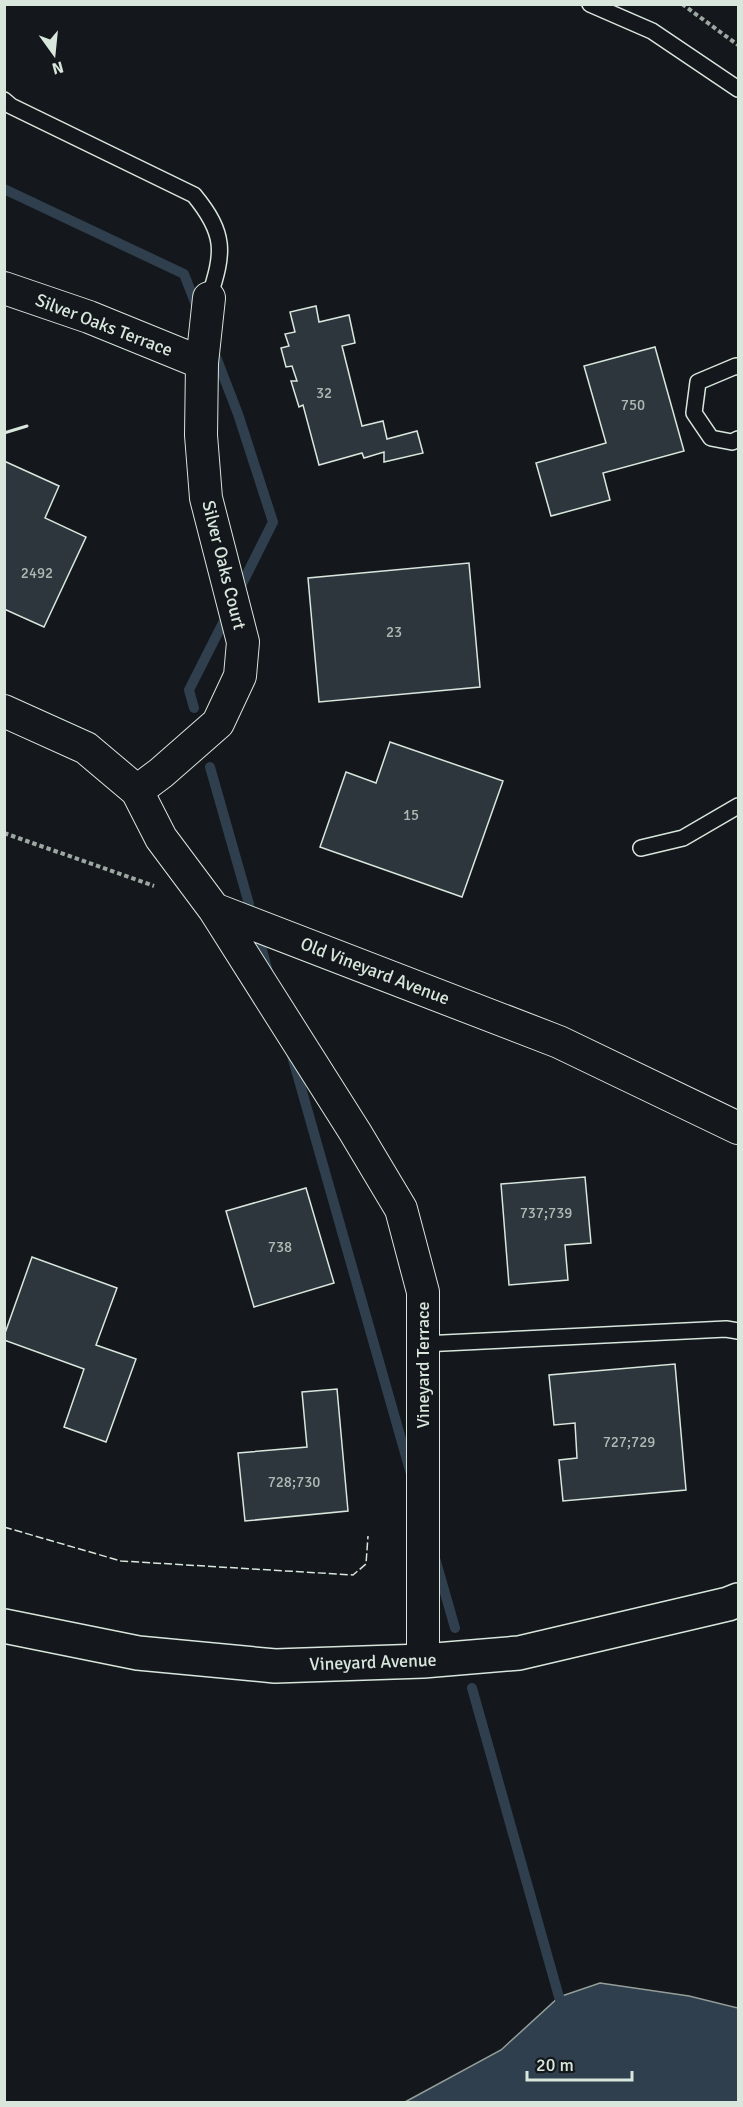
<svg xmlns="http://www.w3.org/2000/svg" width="743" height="2107" viewBox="0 0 743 2107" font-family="Signika,sans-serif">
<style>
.water{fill:#2f3f4d;stroke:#939e99;stroke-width:1.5}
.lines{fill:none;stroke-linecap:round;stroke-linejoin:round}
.stream{stroke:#2f3f4d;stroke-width:10}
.building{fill:#2c363c;stroke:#d8e6dc;stroke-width:1.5}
.service-casing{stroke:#d8e6dc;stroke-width:18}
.minor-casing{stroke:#d8e6dc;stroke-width:34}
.tertiary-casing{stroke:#d8e6dc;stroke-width:36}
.path{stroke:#9da8a2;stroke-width:4;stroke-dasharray:4.5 3;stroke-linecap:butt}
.service{stroke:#14181c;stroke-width:15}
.minor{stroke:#14181c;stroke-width:32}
.tertiary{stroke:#14181c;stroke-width:33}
.fence{stroke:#d8e6dc;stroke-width:1.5;stroke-dasharray:8 3;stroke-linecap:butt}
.wall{stroke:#d8e6dc;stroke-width:3}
.labels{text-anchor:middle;stroke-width:4.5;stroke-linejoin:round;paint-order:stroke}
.number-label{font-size:15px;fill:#adbab4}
.street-label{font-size:18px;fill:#d8e6dc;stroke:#14181c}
</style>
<rect width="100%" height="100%" fill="#14181c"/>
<path class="water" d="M600,1983L689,1996L738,2008V2102H405L501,2050L559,1997Z"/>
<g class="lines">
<path class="stream" d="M4,189L184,274L198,310
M213,349L238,414L273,522L238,592
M194,708L189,690L229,611
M210,767L249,904
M261,946L268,972
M292,1056L411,1474
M435,1558L455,1628
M472,1688L559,1997L565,2008"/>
</g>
<path class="building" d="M316,306L319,322L349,315L355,343L342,346L362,426L383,421L387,439L417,431L423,453L384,462V452L364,458L362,453L319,465L303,405L299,407L291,381H297L292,366L286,367L281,348L289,346L285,334L295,332L290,312Z
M655,347L684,451L603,473L610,500L551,516L536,463L606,443L584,366Z
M4,461L59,486L45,518L86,537L44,627L4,609Z
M469,563L480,687L319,702L308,578Z
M390,742L503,781L462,897L320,847L346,772L376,783Z
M585,1177L591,1243L565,1245L568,1280L509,1285L501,1184Z
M306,1188L334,1283L254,1307L226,1211Z
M32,1257L117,1288L96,1345L136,1359L106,1442L64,1427L84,1369L4,1340V1336Z
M675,1364L686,1490L563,1501L559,1460L577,1458L575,1423L554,1425L549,1375Z
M337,1389L348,1511L245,1521L238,1453L307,1447L302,1392Z"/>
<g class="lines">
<g class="service-casing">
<path id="service" d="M590,4L652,31L738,89
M4,100L11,106L194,195C226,234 224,252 209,298
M738,367L736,366L698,382L694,413L711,438L732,442L738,439
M641,848L683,838L738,806
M423,1344L726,1329L738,1331"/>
</g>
<g class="minor-casing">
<path id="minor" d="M4,288L89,317L202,363
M4,711L86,748L137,791L161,838L214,909L355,1132L401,1209L423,1292V1661
M137,791L161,773L218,723L240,676L243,642L206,498L201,435L202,363L209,298
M214,909L559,1042L738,1128"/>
</g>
<g class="tertiary-casing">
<path id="tertiary" d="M4,1626L138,1653L275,1666L423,1661L519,1653L728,1604L738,1600"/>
</g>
<path class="path" d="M682,4L738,45
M4,833L154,886"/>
<use href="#service" class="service"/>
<use href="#minor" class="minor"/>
<use href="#tertiary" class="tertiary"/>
<path class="fence" d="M4,1527L121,1561L353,1575L366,1564L368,1536"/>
<path class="wall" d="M4,433L27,426"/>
</g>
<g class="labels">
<g class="number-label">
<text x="324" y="398">32</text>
<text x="633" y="410">750</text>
<text x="37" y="578">2492</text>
<text x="394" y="637">23</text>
<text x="411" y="820">15</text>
<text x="546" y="1218">737;739</text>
<text x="280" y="1252">738</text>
<text x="629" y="1447">727;729</text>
<text x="294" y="1487">728;730</text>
</g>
<g class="street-label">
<text transform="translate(104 325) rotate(21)" y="6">Silver Oaks Terrace</text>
<text transform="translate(224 565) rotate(76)" y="6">Silver Oaks Court</text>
<text transform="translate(375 971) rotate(21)" y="6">Old Vineyard Avenue</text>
<text transform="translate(423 1365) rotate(-90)" y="6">Vineyard Terrace</text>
<text transform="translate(373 1662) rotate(-2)" y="6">Vineyard Avenue</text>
</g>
</g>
<rect width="743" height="2107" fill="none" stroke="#d8e6dc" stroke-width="12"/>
<g transform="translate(54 54) rotate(165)" stroke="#14181c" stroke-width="4.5" paint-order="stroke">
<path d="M0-4.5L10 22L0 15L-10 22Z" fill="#d8e6dc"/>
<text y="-9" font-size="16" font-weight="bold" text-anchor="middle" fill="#d8e6dc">N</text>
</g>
<path d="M527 2071v9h105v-9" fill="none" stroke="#d8e6dc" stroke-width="3"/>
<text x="536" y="2071" font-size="18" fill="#d8e6dc" stroke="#14181c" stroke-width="4.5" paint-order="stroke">20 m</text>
</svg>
